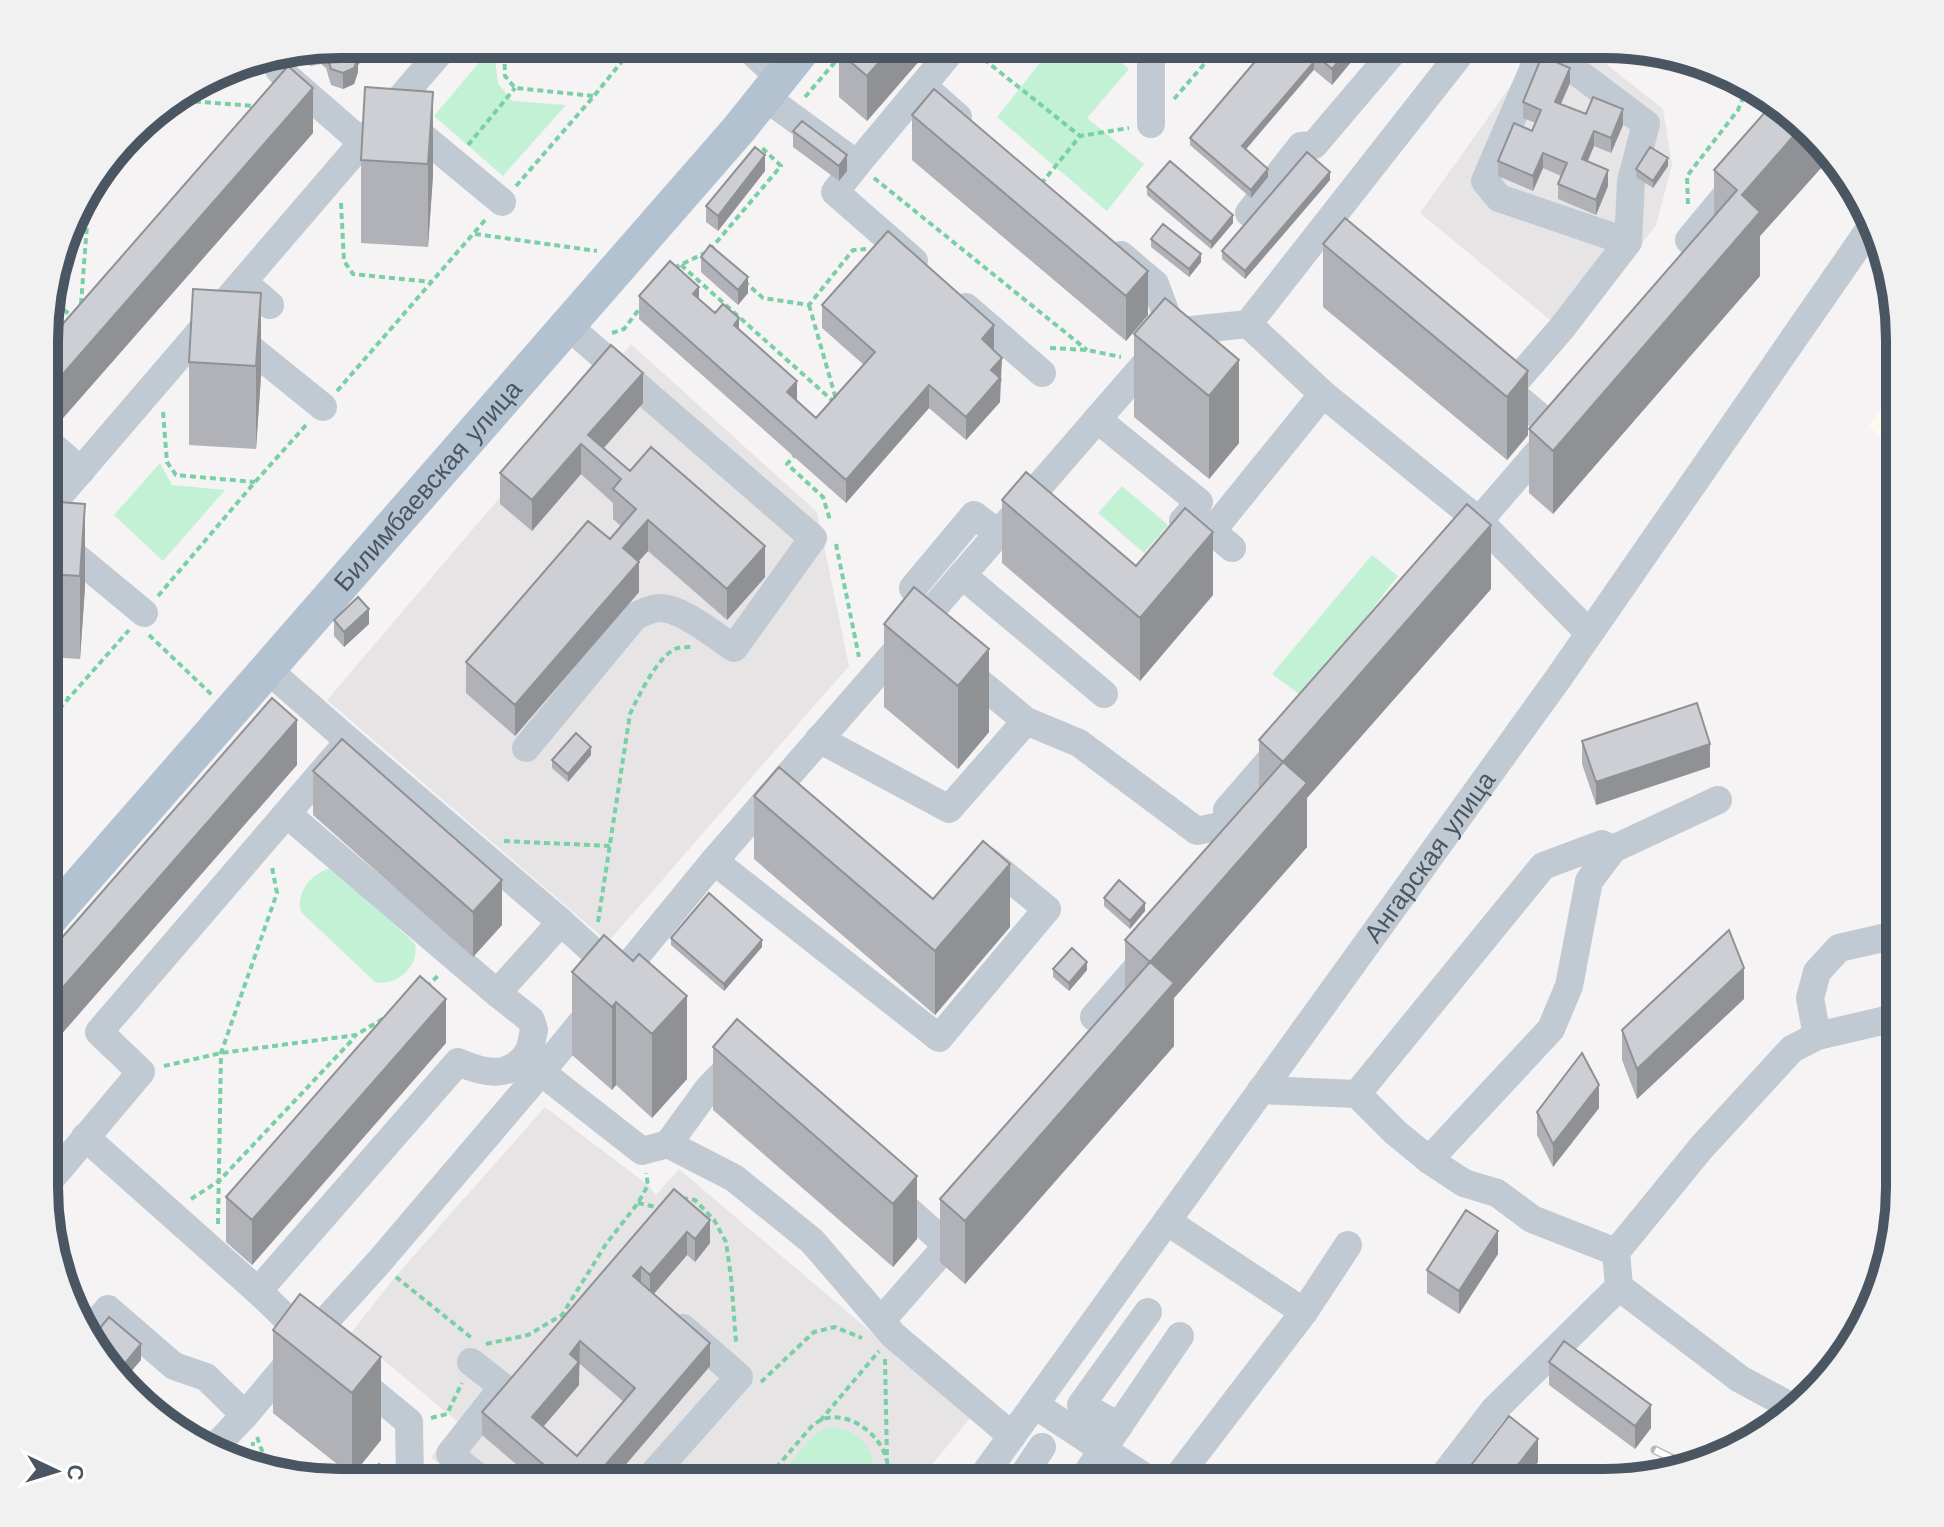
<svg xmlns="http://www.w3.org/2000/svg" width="1944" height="1527" viewBox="0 0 1944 1527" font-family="'Work Sans',sans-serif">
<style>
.commercial{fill:#fdf9ef}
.education{fill:#e6e4e5}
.green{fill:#c3f1d5}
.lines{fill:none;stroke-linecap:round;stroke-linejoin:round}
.path{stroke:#7ad0a6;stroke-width:4;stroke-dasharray:6 4;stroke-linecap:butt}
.minor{stroke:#c1cad2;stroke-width:28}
.major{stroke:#b3c2d1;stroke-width:36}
.rail-casing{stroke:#b5b8bd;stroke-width:9}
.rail{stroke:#fff;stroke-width:6;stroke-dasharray:18;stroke-linecap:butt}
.wall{fill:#b0b2b7;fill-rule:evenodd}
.shaded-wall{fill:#909195}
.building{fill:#cdcfd5;stroke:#909195;stroke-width:2;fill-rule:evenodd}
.labels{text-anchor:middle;stroke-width:8;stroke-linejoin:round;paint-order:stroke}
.street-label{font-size:26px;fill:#4a5661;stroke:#fff}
.rim{fill:none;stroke:#4a5661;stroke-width:10}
</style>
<rect width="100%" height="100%" fill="#f5f3f3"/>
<path class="commercial" d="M1900,383V455L1869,426Z"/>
<path class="education" d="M1540,45H1582L1663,109L1672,165L1656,225L1572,338L1420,213Z
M631,344L817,512L849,666L608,942L327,700Z
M545,1107L648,1185L656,1195L679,1169L971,1417L917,1483L462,1482L431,1457L459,1423L351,1333L395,1277Z"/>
<path class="green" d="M1055,44H1100L1129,69L1087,118L1144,164L1107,211L997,117Z
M493,46L498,83L512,101L566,105L503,176L434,116Z
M160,463L172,485L225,490L163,561L114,515Z
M1122,486L1168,525L1144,553L1098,513Z
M1372,555L1398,576L1303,697L1272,674Z
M328,869L337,870L415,944C420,966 396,987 375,982L301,912C296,893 310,875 328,869Z
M826,1427C859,1427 878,1451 874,1483H774L811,1438Z"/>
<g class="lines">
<path class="path" d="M504,44L505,76L515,88L594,96
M976,53L1080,136
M982,58L1024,44
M805,97L841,55
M1174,99L1212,55L1242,44
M175,100L255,106
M468,145L515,88
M874,178L1087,350
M1041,184L1080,136L1129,128
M516,186L594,96L636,44
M341,203L344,261L353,274L432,282
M1688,204L1687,176L1738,110L1748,86
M475,234L597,251
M681,265L834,402
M674,268L709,251L781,166L760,146
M744,281L763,298L809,305L853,250L866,249
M48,297L74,318
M81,304L90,185
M809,305L836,399
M612,333L624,329L640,308
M1050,348L1087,350L1121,357
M337,391L486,219
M163,412L167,462L176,475L255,482
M797,453L787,464L823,497L830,520
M836,544L859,657
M158,596L255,482L307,424
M149,635L212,695
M46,697L68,698
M46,724L129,630
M504,841L610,846
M598,922L630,714C638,697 659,653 678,648C682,647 687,647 691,647
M426,987L440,974
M164,1066L221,1053L356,1035L384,1018
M682,1198L695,1200L714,1220L726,1242L731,1277L736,1342
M191,1199L219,1181L355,1037
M638,1203L660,1208
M218,1224L221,1053L277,893L272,867
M396,1277L473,1339
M486,1344L528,1335L562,1315L606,1244L638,1203L648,1185L646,1173
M885,1359L887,1461
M761,1382L814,1332L835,1327L862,1338
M431,1418L447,1414L462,1383
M820,1421L879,1351
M257,1437L269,1470
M252,1466L253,1442
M763,1483L811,1427C816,1423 821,1419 827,1418C852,1413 880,1435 886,1458C889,1466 888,1474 888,1483"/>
<g class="minor">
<path d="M744,44L780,78"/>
<path d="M275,55L279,70L363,143"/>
<path d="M923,86L958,117"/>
<path d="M765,97L857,164L957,44"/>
<path d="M404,121L502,202"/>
<path d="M1151,124V44"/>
<path d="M857,164L835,192L914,261"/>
<path d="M1249,213L1301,146L1314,145L1399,45"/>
<path d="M1121,255L1155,284L1173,332"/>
<path d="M1700,266L1709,257L1689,240L1737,182"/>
<path d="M243,282L270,305"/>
<path d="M966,307L1042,373"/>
<path d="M1248,324L1323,394L1479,521L1589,633"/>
<path d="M230,332L323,407"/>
<path d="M1097,419L1199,502L1190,513"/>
<path d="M1557,431L1508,390L1561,329L1628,242L1499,198L1485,181L1535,65L1549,51L1646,124L1631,181L1628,242"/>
<path d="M46,440L81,471"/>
<path d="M46,511L447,44"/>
<path d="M1183,521L1190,513L1232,548"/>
<path d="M1212,531L1323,394"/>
<path d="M46,532L144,613"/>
<path d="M1459,544L1552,436"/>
<path d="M962,575L1104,694"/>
<path d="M913,588L974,515L998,533"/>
<path d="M1026,721L1079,743L1197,831L1238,822"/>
<path d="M819,739L949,809L1026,721L966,671"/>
<path d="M349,741L561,922L618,974"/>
<path d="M526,748L635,616C643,613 651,608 660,608C682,608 715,636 734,648L813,538L568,326"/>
<path d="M287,814L497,993L561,922"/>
<path d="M1247,844L1253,837L1227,810L1284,744"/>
<path d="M714,861L939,1038L1047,909L988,861L982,869"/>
<path d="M497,993L531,1020L534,1030L530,1049L541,1072L642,1151L668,1144L708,1089L738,1058"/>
<path d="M1817,1036L1810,998L1817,972L1839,948L1900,934"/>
<path d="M1109,1046L1116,1037L1094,1017L1150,953"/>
<path d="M1261,1090L1357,1094L1395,1132L1429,1160L1464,1183L1497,1193L1532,1219L1616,1252"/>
<path d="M1357,1094L1543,866L1602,844L1613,849L1718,800"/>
<path d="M85,1137L258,1291L310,1341"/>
<path d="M668,1144L734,1178L812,1241L893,1335L1012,1436"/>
<path d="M1429,1160L1551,1029L1569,986L1589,881L1613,849"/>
<path d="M45,1186L141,1072L99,1032L349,741L267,669"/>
<path d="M889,1193L948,1246"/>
<path d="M1168,1222L1304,1312"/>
<path d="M1619,1287L1740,1379L1792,1407"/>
<path d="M258,1291L458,1062C485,1074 513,1080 530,1049"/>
<path d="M881,1321L965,1225"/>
<path d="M87,1334L108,1309L174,1366L206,1377L245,1415"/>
<path d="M471,1362L503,1387L450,1454L484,1482"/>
<path d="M352,1375L409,1422L410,1482"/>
<path d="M1035,1405L1154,1483"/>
<path d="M1119,1426L1081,1405L1148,1312"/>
<path d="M211,1451L245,1415L309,1339L379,1262L541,1072L714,861L1173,332L1248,324L1467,45"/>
<path d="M645,1483L739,1377L683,1328"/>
<path id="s1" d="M978,1483L1560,676L1873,224"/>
<path d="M1018,1483L1042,1447"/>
<path d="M1080,1483L1180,1336"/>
<path d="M1173,1483L1304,1312L1348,1245"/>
<path d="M1438,1483L1494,1410L1619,1287L1616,1252L1701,1148L1792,1049L1817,1036L1899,1017"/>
</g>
<path class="major" id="s2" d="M45,924L739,129L807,44"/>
<g class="rail-casing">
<path id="rail" d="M1655,1450L1687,1466"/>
</g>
<use href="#rail" class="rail"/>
</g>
<path class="wall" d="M340,44H381L376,56L368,61L362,60L358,65V72L354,84L343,89L331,85L326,68L321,64L311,66L304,63L299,51Z
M526,44H595L594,60L526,56Z
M934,44L867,121L839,97V52Z
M1270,44H1366L1332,85L1314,70L1245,150L1268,177L1251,198L1190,145V138Z
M1612,45H1623L1632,47L1624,56Z
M256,58V60L245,75L234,66L245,60Z
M1570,83L1561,104L1586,114L1623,125L1611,153L1594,146L1587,161L1608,186L1596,215L1558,199V184L1561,176L1543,168L1533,191L1498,176V161L1532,131L1536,123L1523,118V102Z
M433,92V175L428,247L361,243V160Z
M912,115L1148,315L1126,341L912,160Z
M1799,118L1830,158L1760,236V276L1553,514L1529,493V429L1714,216V170Z
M793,131L847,171L839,181L793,147Z
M313,133L56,426L46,418L47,342Z
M1668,166L1653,188L1636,177V169Z
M765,171L718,231L706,222V206Z
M1330,180L1245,279L1222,259V251Z
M1147,187L1233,223L1211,249L1147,195Z
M1151,239L1201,262L1189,277L1151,247Z
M1323,244L1528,371V435L1507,460L1323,307Z
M701,257L748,293L738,305L701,272Z
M261,293V376L256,449L189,445V362Z
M639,296L699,299L715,313L739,329L797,402L816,418L864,365L822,328V305L994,348L993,350L1002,381L1000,383V402L966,440L929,408L846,503L639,319Z
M1165,298L1239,443L1209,479L1134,417V334Z
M643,403L603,448L630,471L765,577L727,620L648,551L638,561L639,592L515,736L466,693V662L610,539L621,526L613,519V503L581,474L532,531L500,504V473Z
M1002,500L1136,566L1213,595L1140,681L1002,563Z
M46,501L85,504V587L80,659L46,657Z
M1900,507V605H1898L1885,533V510Z
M914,587L989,732L958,769L884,707V624Z
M1491,589L1307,798V847L1174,998V1046L965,1284L940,1262V1199L1125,989V940L1259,789V740Z
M334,620L369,624L344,647L334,636Z
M1582,741L1710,767L1596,805L1582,764Z
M591,755L568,782L552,768V760Z
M313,771L502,925L473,957L313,815Z
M754,796L933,899L1010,927L935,1015L754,859Z
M1104,898L1145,911L1130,929L1104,906Z
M604,935L687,1079L652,1118L616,1085L612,1090L572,1055V972Z
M671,938L762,947L724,991L671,945Z
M1053,969L1087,970L1069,991L1053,977Z
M1744,999L1637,1099L1622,1060V1030Z
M446,1043L252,1265L226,1242V1197Z
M713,1047L917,1176V1239L893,1267L713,1110Z
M1599,1108L1553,1167L1537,1135V1112Z
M674,1189L710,1243L695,1262L687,1255L654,1294L710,1366L610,1483L537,1482L482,1435V1412ZM580,1364L624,1402L577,1456L543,1426L579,1385V1366Z
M1498,1254L1459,1314L1427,1293V1270Z
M300,1294L381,1440L352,1476L273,1413V1330Z
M1549,1362L1651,1428L1635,1449L1549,1385Z
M1538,1462L1522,1483H1471V1465Z"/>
<path class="shaded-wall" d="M370,44H381L376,56L368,61V45Z
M895,44H934L867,121V76Z
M1353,44H1366L1332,85V69Z
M362,45V60L358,65V72L354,84L343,89V73L356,52Z
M1626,45L1632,47L1624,56V48Z
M256,58V60L245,75V67L251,59Z
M1314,62V69L1242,154V146Z
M1570,68V83L1555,117V102Z
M313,88V133L56,426V382Z
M433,92V175L428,247V164Z
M1623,109V125L1611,153V138Z
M1804,124L1830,158L1760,236V276L1553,514V451L1742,195Z
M1594,131V146L1582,175V159Z
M1543,153V168L1533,191V176Z
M765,155V171L718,231V216Z
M847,155V171L839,181V166Z
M1668,158V166L1653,188V181Z
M1268,169V177L1251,198V190Z
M1608,170V186L1596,215V200Z
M1330,172V180L1245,279V271Z
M1233,215V223L1211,249V242Z
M1201,254V262L1189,277V269Z
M1148,271V315L1126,341V296Z
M748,277V293L738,305V290Z
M699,287V310L693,294Z
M261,293V376L256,449V366Z
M739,318V342L734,325Z
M994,325V348L982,363V339Z
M1002,358L1000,402L966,440V417L991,370Z
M1239,360V443L1209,479V396Z
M1528,371V435L1507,460V397Z
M643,373V403L596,457L588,435Z
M797,381V404L787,392Z
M929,385V408L846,503V480Z
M581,444V474L532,531V500Z
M85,504V587L80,659V576Z
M648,520V551L623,579V548Z
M1491,525V589L1307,798V847L1174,998V1046L965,1284V1221L1150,962L1283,762Z
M1213,532V595L1140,681V618Z
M765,546V577L727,620V589Z
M639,562V592L515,736V705Z
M369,609V624L344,647V632Z
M989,649V732L958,769V686Z
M297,720V765L45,1053V1008Z
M1710,744V767L1596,805V782Z
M591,747V755L568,782V774Z
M1010,864V927L935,1015V951Z
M502,880V925L473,957V912Z
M1145,903V911L1130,929V921Z
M762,940V947L724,991V984Z
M1087,962V970L1069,991V983Z
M1744,968V999L1637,1099V1069Z
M687,996V1079L652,1118V1034Z
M446,999V1043L252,1265V1220Z
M616,1002V1085L612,1090V1007Z
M1599,1085V1108L1553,1167V1144Z
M56,1089V1133L45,1146V1101Z
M917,1176V1239L893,1267V1204Z
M710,1220V1243L695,1262V1239Z
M1498,1231V1254L1459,1314V1291Z
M687,1232V1255L650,1298V1275Z
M641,1267V1290L633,1276Z
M580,1341L579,1385L532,1440V1417L570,1354Z
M710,1343V1366L610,1483H590Z
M141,1344V1360L123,1381L117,1373Z
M381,1357V1440L352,1476V1393Z
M1651,1405V1428L1635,1449V1426Z
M1538,1439V1462L1522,1483H1504Z"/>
<path class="building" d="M340,44H370L362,45L356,52L358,57L354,68L343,73L331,69L326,53L321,49L311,50L309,49Z
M846,44H895L867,76L839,52Z
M1270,44H1294L1314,62L1242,146L1268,169L1251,190L1190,138Z
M1303,44H1353L1332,69Z
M1542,56L1570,68L1555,102L1586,114L1593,97L1623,109L1611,138L1594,131L1582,159L1608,170L1596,200L1558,184L1567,163L1543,153L1533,176L1498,161L1514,123L1532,131L1541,110L1523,102Z
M251,59L245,67L239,63L245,60Z
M288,66L313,88L56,382L46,373L47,342Z
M365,87L433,92L428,164L361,160Z
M934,89L1148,271L1126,296L912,115Z
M1774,102L1799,118L1804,124L1742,195L1760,212L1553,451L1529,429L1737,190L1714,170Z
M802,121L847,155L839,166L793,131Z
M755,147L765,155L718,216L706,206Z
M1650,147L1668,158L1653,181L1636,169Z
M1307,152L1330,172L1245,271L1222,251Z
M1170,161L1233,215L1211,242L1147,187Z
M1345,218L1528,371L1507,397L1323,244Z
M1163,224L1201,254L1189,269L1151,239Z
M888,231L994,325L982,339L1002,358L991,370L1000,378L966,417L929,385L846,480L639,296L670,261L699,287L693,294L715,313L723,304L739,318L734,325L797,381L787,392L816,418L875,352L822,305Z
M710,245L748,277L738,290L701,257Z
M193,289L261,293L256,366L189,362Z
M1165,298L1239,360L1209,396L1134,334Z
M611,345L643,373L588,435L630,471L651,447L765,546L727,589L648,520L623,548L639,562L515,705L466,662L588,521L610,539L636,509L613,489L621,479L581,444L532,500L500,473Z
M1026,472L1136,566L1185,508L1213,532L1140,618L1002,500Z
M46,501L85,504L80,576L46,574Z
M1467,504L1491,525L1283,762L1259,740Z
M1900,507V582H1898L1885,510Z
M914,587L989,649L958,686L884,624Z
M358,597L369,609L344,632L334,620Z
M272,698L297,720L45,1008V957Z
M1697,703L1710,744L1596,782L1582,741Z
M576,733L591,747L568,774L552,760Z
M342,739L502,880L473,912L313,771Z
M1283,762L1307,783L1150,962L1174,983L965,1221L940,1199L1150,962L1125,940Z
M779,767L933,899L983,841L1010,864L935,951L754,796Z
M1119,880L1145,903L1130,921L1104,898Z
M709,893L762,940L724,984L671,938Z
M1729,930L1744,968L1637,1069L1622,1030Z
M604,935L633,961L639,954L687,996L652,1034L616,1002L612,1007L572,972Z
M1072,948L1087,962L1069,983L1053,969Z
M420,976L446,999L252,1220L226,1197Z
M737,1019L917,1176L893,1204L713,1047Z
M1582,1053L1599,1085L1553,1144L1537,1112Z
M45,1074L56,1089L45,1101Z
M674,1189L710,1220L695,1239L687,1232L650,1275L641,1267L633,1276L710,1343L590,1483L564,1482L482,1412ZM580,1341L635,1388L577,1456L532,1417L579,1362L570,1354Z
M1466,1210L1498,1231L1459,1291L1427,1270Z
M300,1294L381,1357L352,1393L273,1330Z
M109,1317L141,1344L117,1373L91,1339Z
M1564,1341L1651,1405L1635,1426L1549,1362Z
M1509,1416L1538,1439L1504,1483H1495L1471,1465Z
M379,1464L401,1482H363Z"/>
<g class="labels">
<g class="street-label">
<text dy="9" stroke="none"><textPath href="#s2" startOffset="582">Билимбаевская улица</textPath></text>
<text dy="9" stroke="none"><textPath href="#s1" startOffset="772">Ангарская улица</textPath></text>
</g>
</g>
<path d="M0 0H1944V1527H0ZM340 58H1604A282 282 0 0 1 1886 340V1187A282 282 0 0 1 1604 1469H340A282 282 0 0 1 58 1187V340A282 282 0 0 1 340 58Z" fill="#f1f1f2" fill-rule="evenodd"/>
<path class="rim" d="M340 58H1604A282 282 0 0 1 1886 340V1187A282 282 0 0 1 1604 1469H340A282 282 0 0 1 58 1187V340A282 282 0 0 1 340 58Z"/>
<g transform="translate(56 1471) rotate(94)" stroke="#ffffff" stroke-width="6" paint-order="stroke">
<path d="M0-6L14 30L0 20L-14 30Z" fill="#4a5661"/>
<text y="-12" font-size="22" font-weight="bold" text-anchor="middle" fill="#4a5661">С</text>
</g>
</svg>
